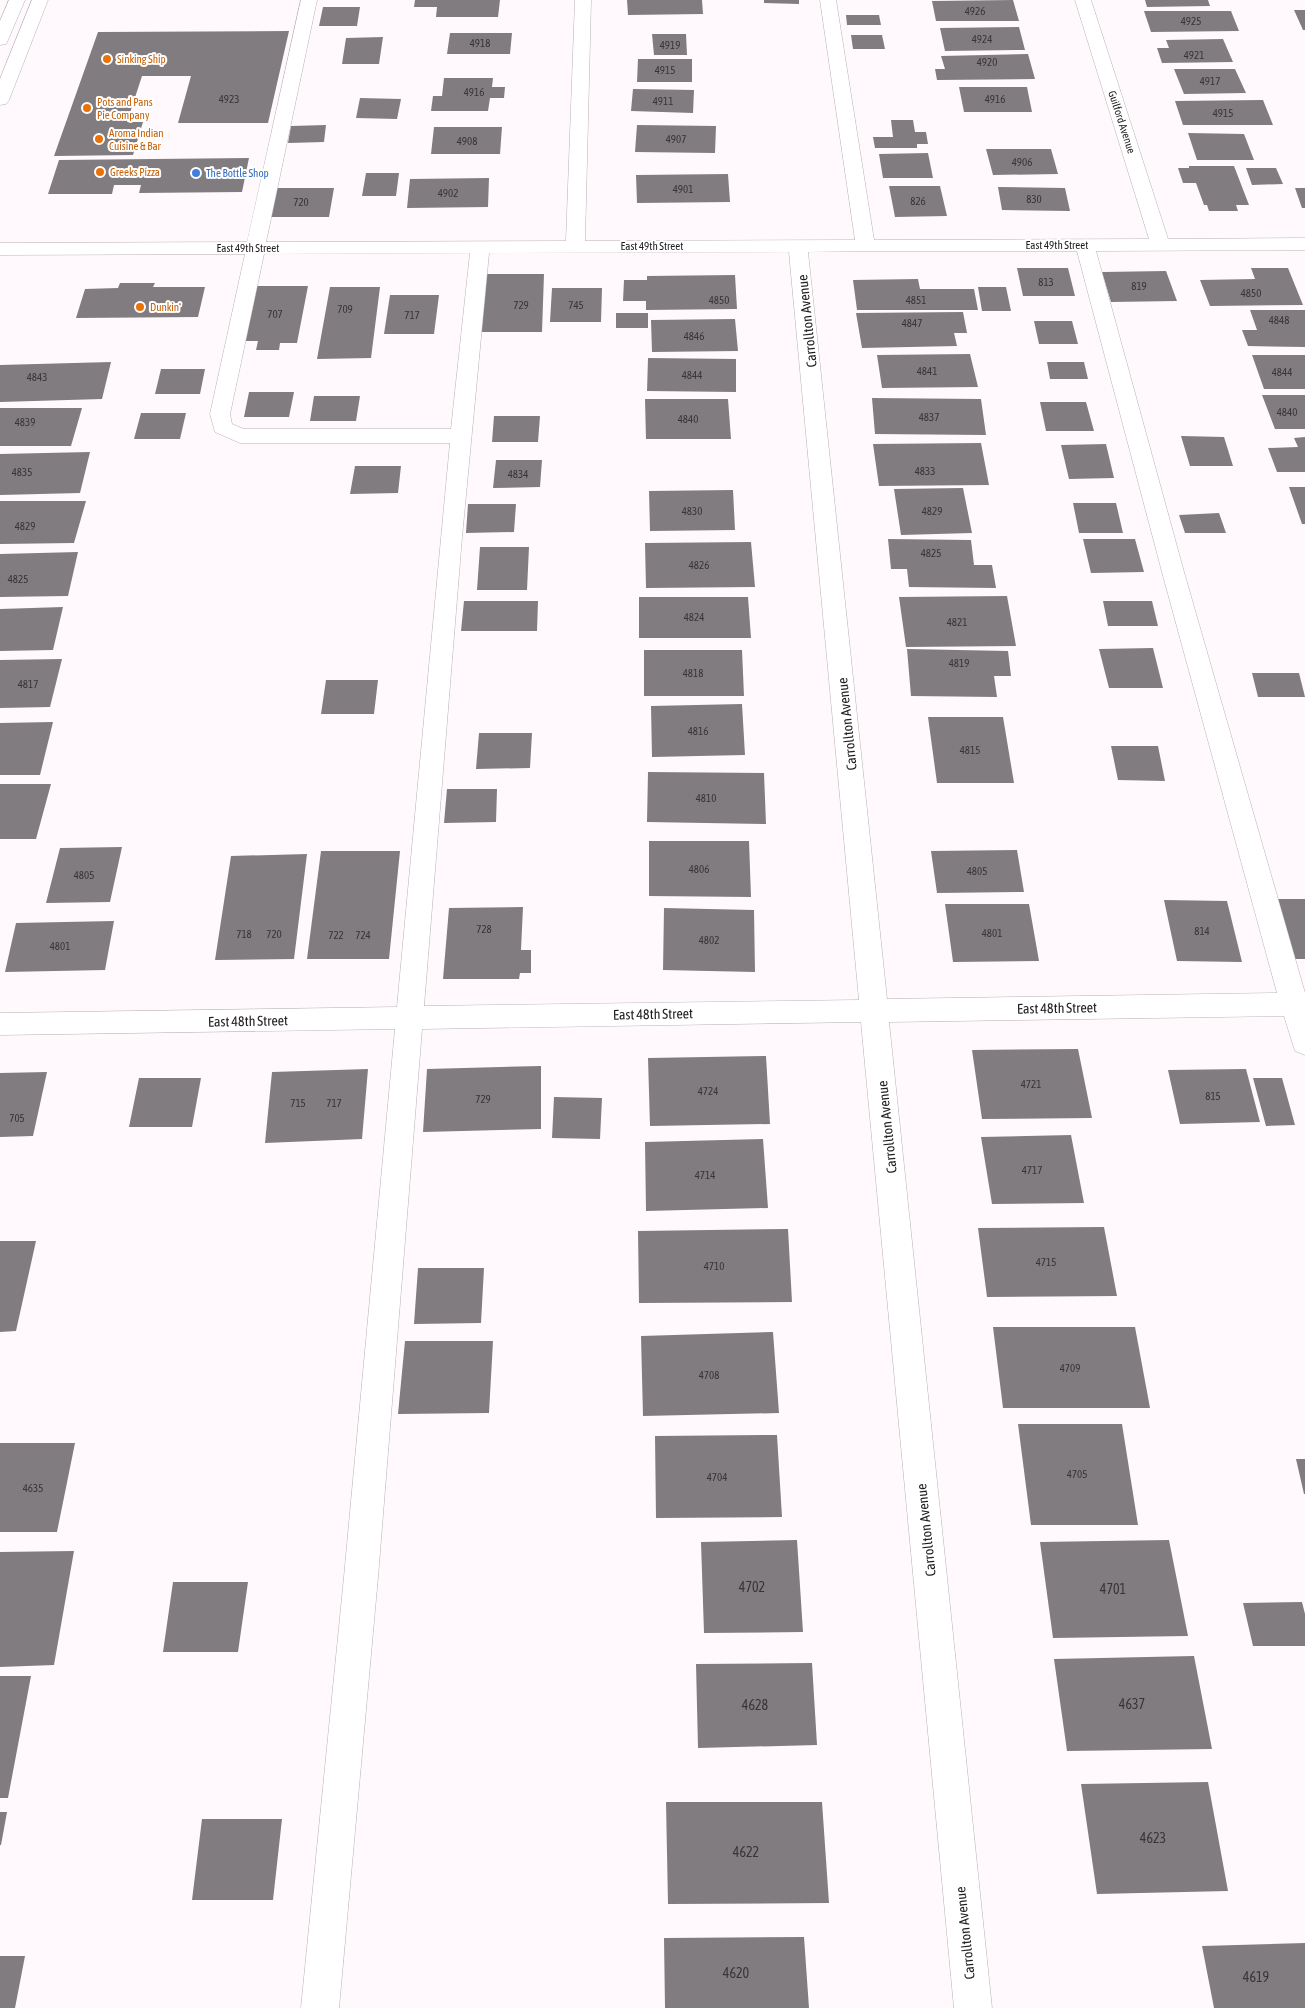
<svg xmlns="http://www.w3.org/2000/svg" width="1305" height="2008" viewBox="0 0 1305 2008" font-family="'Asap Condensed',sans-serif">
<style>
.building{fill:#817c80}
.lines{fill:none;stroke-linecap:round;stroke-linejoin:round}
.minor-casing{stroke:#b7b1b6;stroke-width:1}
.major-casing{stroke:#b7b1b6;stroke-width:1}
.minor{fill:#fff;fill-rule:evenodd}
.major{fill:#fff;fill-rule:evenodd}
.food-dot{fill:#e8710a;stroke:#fff;stroke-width:2}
.shop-dot{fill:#3f7fe0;stroke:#fff;stroke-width:2}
.labels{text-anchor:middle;stroke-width:4;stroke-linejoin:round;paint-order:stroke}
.number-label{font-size:11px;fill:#383537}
.far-food-label{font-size:11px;fill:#c56008;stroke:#fff;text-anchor:start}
.far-street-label{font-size:11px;fill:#1f1d1f;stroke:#fff}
.far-shop-label{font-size:11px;fill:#366cbe;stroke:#fff;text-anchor:start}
.street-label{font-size:14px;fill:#1f1d1f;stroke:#fff}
.near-number-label{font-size:14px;fill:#383537}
</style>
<rect width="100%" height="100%" fill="#fff9fe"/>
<path class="building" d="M415,0H500L498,17H436L437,7H414Z
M627,0H702L703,14L628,15Z
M764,0H799V4L764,3Z
M1013,0L1019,21H936L932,1Z
M1145,0H1208L1210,6L1147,7Z
M323,7H360L357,26H319Z
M1294,10H1305V30H1303Z
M1144,11H1231L1239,31L1151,32Z
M846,15H879L881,25H847Z
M1019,27L1025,50L945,51L940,28Z
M289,31L268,123H178L191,76H142L127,122H143L133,155L54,156L98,32Z
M450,33H512L510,54H447Z
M652,34H686L687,55H654Z
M851,35H882L885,49H853Z
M383,37L379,64H342L346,38Z
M1223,39L1233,62L1162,63L1157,48H1169L1166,40Z
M1028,54L1035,79L937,80L935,69H945L941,56Z
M638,59H692V82H637Z
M1174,69H1235L1246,93L1184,94Z
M444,78H493L492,87H505L504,98H490L488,111H431L433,96H442Z
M959,87H1027L1032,112H964Z
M633,89L694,90L693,113L631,111Z
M360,98L401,99L397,119L356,118Z
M1263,100L1273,125H1183L1175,101Z
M891,120H913L915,132H926L928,144H917V148H875L873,137H893Z
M326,125L324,142L288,143L291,126Z
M637,125L716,126L715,153L635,152Z
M434,127H502L500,154H431Z
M1188,133L1244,134L1254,160H1197Z
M986,149H1051L1058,174L993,175Z
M928,153L933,178H883L879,154Z
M249,158L242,192L139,193L141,185H114L112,194H48L59,160Z
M1189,166H1234L1249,205H1236L1238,211H1209L1207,205H1204L1196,183H1183L1178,168H1189Z
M1246,168H1276L1283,184L1252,185Z
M366,173H399L396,196H362Z
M728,174L730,202L637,203L636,175Z
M489,178L488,207L407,208L410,179Z
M889,186H940L947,216L895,217Z
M998,187L1065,188L1070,211L1002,210Z
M274,188H334L329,217H267Z
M1295,188H1305V208H1302Z
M1017,268H1068L1075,296H1023Z
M1251,268H1288L1303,305L1210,306L1200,280L1255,279Z
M1166,271L1177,301L1111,302L1102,272Z
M484,274H544L542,332H478Z
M735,275L737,309L646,310V301H623L624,280H647V276Z
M918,279L920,289H974L978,310H857L853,280Z
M120,283H155L153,287H205L198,317L76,318L85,289L118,288Z
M253,286H308L297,343H280L279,350H256L258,341H241Z
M330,287H380L371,358L317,359Z
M978,287H1006L1011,311H982Z
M552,288H602L601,322H550Z
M390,295H439L434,334H384Z
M1250,310H1305V347L1248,346L1242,330H1257Z
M963,312L967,333H954L957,346L862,348L856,313Z
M616,313H648V328H616Z
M735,319L738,351L652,352L651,320Z
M1034,321H1072L1078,344H1039Z
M970,354L978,387L882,388L877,355Z
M1252,355H1305V389H1264Z
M648,358L736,359V392L647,391Z
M111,362L102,399L0,402V365Z
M1047,362H1084L1088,379H1050Z
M161,369H205L200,394H155Z
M249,392H294L289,417H244Z
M1262,395H1305V429H1275Z
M314,396H360L356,421H310Z
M872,398L981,399L986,435L875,434Z
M645,399H728L731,439H646Z
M1040,402H1086L1094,431H1046Z
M0,408H82L71,446H0Z
M141,413H186L180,439H134Z
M494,416H540L538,442H492Z
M1181,436L1224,437L1233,466H1190Z
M1305,437V472H1277L1268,448L1298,447L1294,438Z
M981,443L989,485L879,486L873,444Z
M1106,444L1114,478L1069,479L1061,445Z
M90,452L80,493L0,495V454Z
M496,460H542L540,487L493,488Z
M355,466H401L398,493L350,494Z
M1289,487H1305V524H1302Z
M963,488L972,533L901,535L894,489Z
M733,490L735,530L650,531L649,491Z
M0,501H86L74,543L0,544Z
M1073,503H1116L1123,533H1079Z
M468,504H516L514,532L466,533Z
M1219,513L1226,533H1185L1179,515Z
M888,539L971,540L974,565H992L996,588L909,587L907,569H891Z
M1083,539H1135L1144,572L1091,573Z
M751,542L755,587L646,588L645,543Z
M480,547H529L527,590H477Z
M78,552L68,596L0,597V554Z
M1007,596L1016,646L906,647L899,597Z
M639,597H748L751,638H639Z
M464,601H538L537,631H461Z
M1103,601H1152L1158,626H1108Z
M63,607L53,650L0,651V609Z
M1153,648L1163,688H1109L1099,649Z
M907,649L1008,651L1011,676H994L997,697L911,696Z
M644,650H742L744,696H644Z
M62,659L50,707L0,708V660Z
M1252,673H1299L1305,697H1258Z
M326,680H378L374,714H321Z
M742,704L745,755L652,757L651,706Z
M928,717H1003L1014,783H937Z
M53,722L40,775H0V723Z
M479,733H532L530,768L476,769Z
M1111,746H1158L1165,781L1118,780Z
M648,772L764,773L766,824L647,822Z
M0,784H51L36,839H0Z
M447,789H497L496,822L444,823Z
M649,841H749L751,897L649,896Z
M122,847L110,902L46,903L60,848Z
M1017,850L1024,892L937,893L931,851Z
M321,851H400L389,959H307Z
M307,854L294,959L215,960L231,856Z
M1269,899H1305V959H1285Z
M1164,900L1227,901L1242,962L1177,961Z
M945,904H1029L1039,961L953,962Z
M523,907L521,950H531V973H520L519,979H443L449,908Z
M664,908L754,910L755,972L663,970Z
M114,921L105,970L5,972L16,923Z
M1078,1049L1092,1118L982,1119L972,1050Z
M766,1056L770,1124L650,1126L648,1058Z
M541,1066V1129L423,1132L427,1069Z
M368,1069L362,1139L265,1143L272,1072Z
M1246,1069L1260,1122L1180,1124L1168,1070Z
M47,1072L33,1136L0,1137V1073Z
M139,1078H201L192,1127H129Z
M1253,1078H1282L1295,1125L1266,1126Z
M554,1097L602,1098L600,1139L552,1138Z
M1071,1135L1084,1203L992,1204L981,1137Z
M763,1139L768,1208L646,1211L645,1142Z
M1104,1227L1117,1296L987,1297L978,1228Z
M788,1229L792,1302L639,1303L638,1231Z
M0,1241H36L16,1331L0,1332Z
M418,1268H484L481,1323L414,1324Z
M993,1327H1135L1150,1408H1003Z
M773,1332L779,1413L643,1416L641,1336Z
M405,1341H493L489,1413L398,1414Z
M1018,1424H1122L1138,1525H1031Z
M777,1435L782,1517L656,1518L655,1436Z
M0,1443H75L57,1532H0Z
M1296,1459H1305V1494H1304Z
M797,1540L803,1632L704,1633L701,1542Z
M1169,1540L1188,1636L1053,1638L1040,1542Z
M74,1551L54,1665L0,1667V1552Z
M173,1582H248L238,1652H163Z
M1302,1602L1305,1614V1646H1253L1243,1603Z
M1194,1656L1212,1749L1067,1751L1054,1659Z
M812,1663L817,1745L698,1748L696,1664Z
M0,1676H31L8,1798H0Z
M1208,1782L1228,1891L1097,1894L1081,1784Z
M666,1802H822L829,1903L668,1904Z
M0,1812H7L1,1845H0Z
M202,1819H282L273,1900H192Z
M804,1937L809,2008H665L664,1938Z
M1305,1943V2008H1214L1202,1946Z
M0,1956H25L15,2008H0Z"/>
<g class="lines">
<g class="minor-casing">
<path id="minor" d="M9,0H25L8,40L6,44L0,45V21Z
M301,0H317L266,242L566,241L575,0H591L585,241L855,240L820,0H836L874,240L1149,239L1075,0H1091L1168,239L1305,238V250L1096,251L1184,572L1305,993V1055L1295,1051L1284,1016L889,1022L992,2008H954L861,1022L422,1029L378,1577L339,2008H301L344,1577L395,1029L0,1035V1013L397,1007L450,443H240L215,432L210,414L245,254L0,255V243L247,242ZM866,251H1077L1162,572L1277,993L887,999L808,252ZM789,252L859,1000L424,1006L462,537L489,253ZM470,253L451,429H244L232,424L230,414L264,254Z"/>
</g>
<g class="major-casing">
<path id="major" d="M32,0H48L9,100L6,104L0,105V79Z"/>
</g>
<use href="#minor" class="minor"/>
<use href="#major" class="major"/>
</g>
<g class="food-dot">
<circle cx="107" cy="59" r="5"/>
<circle cx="87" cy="108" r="5"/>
<circle cx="99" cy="139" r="5"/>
<circle cx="100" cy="172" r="5"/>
<circle cx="140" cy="307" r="5"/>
</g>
<circle class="shop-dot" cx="196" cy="173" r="5"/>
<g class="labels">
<g class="number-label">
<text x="975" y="15">4926</text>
<text x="1191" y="25">4925</text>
<text x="982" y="43">4924</text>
<text x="480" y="47">4918</text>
<text x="670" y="49">4919</text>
<text x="1194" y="59">4921</text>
<text x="987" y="66">4920</text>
<text x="665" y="74">4915</text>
<text x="1210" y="85">4917</text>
<text x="474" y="96">4916</text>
<text x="229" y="103">4923</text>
<text x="995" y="103">4916</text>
<text x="663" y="105">4911</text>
<text x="1223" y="117">4915</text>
<text x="676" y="143">4907</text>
<text x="467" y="145">4908</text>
<text x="1022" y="166">4906</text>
<text x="683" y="193">4901</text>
<text x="448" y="197">4902</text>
<text x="1034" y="203">830</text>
<text x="918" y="205">826</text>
<text x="301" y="206">720</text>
<text x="1046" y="286">813</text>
<text x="1139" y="290">819</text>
<text x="1251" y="297">4850</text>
<text x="719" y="304">4850</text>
<text x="916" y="304">4851</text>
<text x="521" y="309">729</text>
<text x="576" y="309">745</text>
<text x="345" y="313">709</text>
<text x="275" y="318">707</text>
<text x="412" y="319">717</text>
<text x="1279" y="324">4848</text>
<text x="912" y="327">4847</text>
<text x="694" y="340">4846</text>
<text x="927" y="375">4841</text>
<text x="1282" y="376">4844</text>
<text x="692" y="379">4844</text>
<text x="37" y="381">4843</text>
<text x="1287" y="416">4840</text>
<text x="929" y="421">4837</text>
<text x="688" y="423">4840</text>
<text x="25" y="426">4839</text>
<text x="925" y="475">4833</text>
<text x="22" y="476">4835</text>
<text x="518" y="478">4834</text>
<text x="692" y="515">4830</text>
<text x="932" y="515">4829</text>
<text x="25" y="530">4829</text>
<text x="931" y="557">4825</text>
<text x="699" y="569">4826</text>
<text x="18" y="583">4825</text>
<text x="694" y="621">4824</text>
<text x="957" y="626">4821</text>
<text x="959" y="667">4819</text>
<text x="693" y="677">4818</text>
<text x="28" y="688">4817</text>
<text x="698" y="735">4816</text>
<text x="970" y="754">4815</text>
<text x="706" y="802">4810</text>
<text x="699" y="873">4806</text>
<text x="977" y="875">4805</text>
<text x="84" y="879">4805</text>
<text x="484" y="933">728</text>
<text x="1202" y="935">814</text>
<text x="992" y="937">4801</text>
<text x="244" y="938">718</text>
<text x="274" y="938">720</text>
<text x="336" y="939">722</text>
<text x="363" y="939">724</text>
<text x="709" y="944">4802</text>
<text x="60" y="950">4801</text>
<text x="1031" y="1088">4721</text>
<text x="708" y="1095">4724</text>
<text x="1213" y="1100">815</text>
<text x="483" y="1103">729</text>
<text x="298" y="1107">715</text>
<text x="334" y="1107">717</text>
<text x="17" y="1122">705</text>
<text x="1032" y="1174">4717</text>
<text x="705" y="1179">4714</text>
<text x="1046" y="1266">4715</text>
<text x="714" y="1270">4710</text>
<text x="1070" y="1372">4709</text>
<text x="709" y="1379">4708</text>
<text x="1077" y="1478">4705</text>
<text x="717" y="1481">4704</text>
<text x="33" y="1492">4635</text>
</g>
<g class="far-food-label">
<text x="117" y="63">Sinking Ship</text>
<text x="97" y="106">Pots and Pans<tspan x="97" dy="13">Pie Company</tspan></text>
<text x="109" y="137">Aroma Indian<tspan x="109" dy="13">Cuisine &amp; Bar</tspan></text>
<text x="110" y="176">Greeks Pizza</text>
<text x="150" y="311">Dunkin'</text>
</g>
<g class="far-street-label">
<text transform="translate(1122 122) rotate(72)" y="4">Guilford Avenue</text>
<text x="1057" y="249">East 49th Street</text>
<text x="652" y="250">East 49th Street</text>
<text x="248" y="252">East 49th Street</text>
</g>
<g class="far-shop-label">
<text x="206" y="177">The Bottle Shop</text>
</g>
<g class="street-label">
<text transform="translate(807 321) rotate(-96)" y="5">Carrollton Avenue</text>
<text transform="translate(847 724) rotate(-96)" y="5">Carrollton Avenue</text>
<text transform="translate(1057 1008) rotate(-1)" y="5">East 48th Street</text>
<text transform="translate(653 1014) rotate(-1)" y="5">East 48th Street</text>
<text transform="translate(248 1021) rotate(-1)" y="5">East 48th Street</text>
<text transform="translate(887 1127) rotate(-96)" y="5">Carrollton Avenue</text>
<text transform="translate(926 1530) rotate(-96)" y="5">Carrollton Avenue</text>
<text transform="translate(965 1933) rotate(-96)" y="5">Carrollton Avenue</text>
</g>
<g class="near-number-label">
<text x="752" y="1592">4702</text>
<text x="1113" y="1594">4701</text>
<text x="1132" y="1709">4637</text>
<text x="755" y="1710">4628</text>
<text x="1153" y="1843">4623</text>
<text x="746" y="1857">4622</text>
<text x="736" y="1978">4620</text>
<text x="1256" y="1982">4619</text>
</g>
</g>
</svg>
